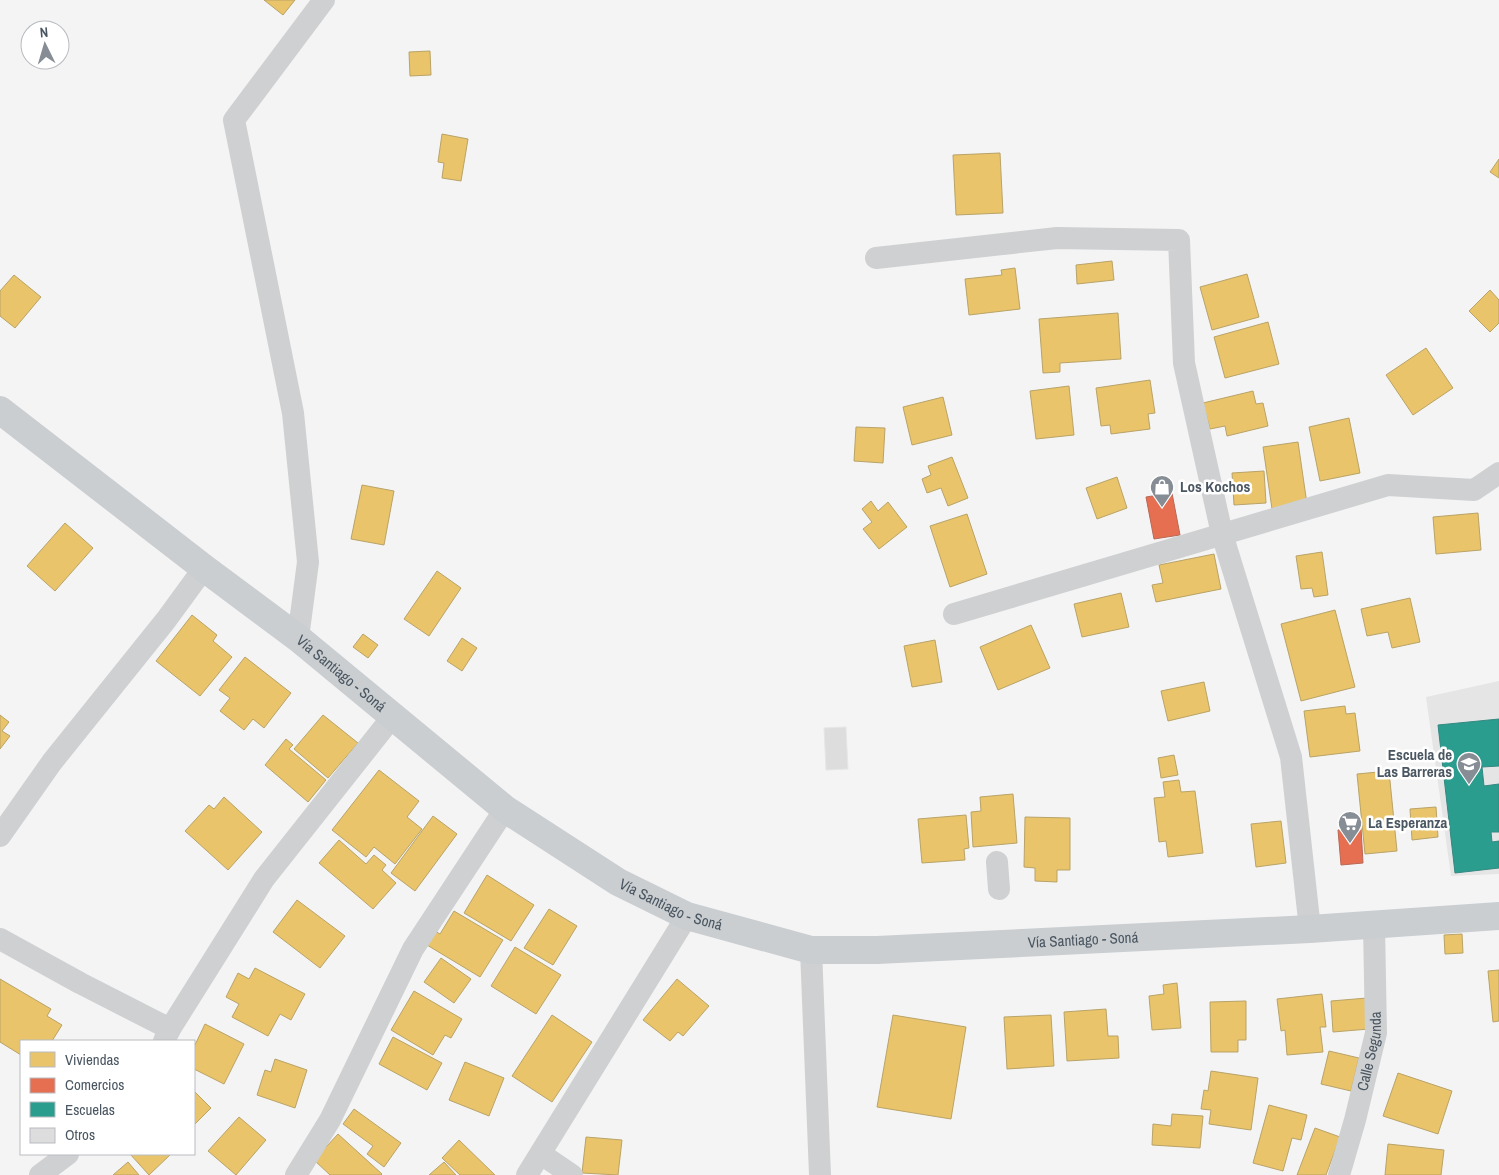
<svg xmlns="http://www.w3.org/2000/svg" width="1499" height="1175" viewBox="0 0 1499 1175" font-family="'Archivo Narrow',sans-serif">
<style>
.education{fill:#e6e5e6}
.homes{fill:#e9c46a;stroke:#b9a367}
.shops{fill:#e76f51;stroke:#b86856}
.schools{fill:#2a9d8f;stroke:#348881}
.building{fill:#ddddde;stroke:#e5e6e7}
.lines{fill:none;stroke-linecap:round;stroke-linejoin:round}
.minor{stroke:#ced0d2;stroke-width:22}
.major{stroke:#caced1;stroke-width:28}
.labels{text-anchor:middle;stroke-width:5;stroke-linejoin:round;paint-order:stroke}
.poi-label{font-size:15px;font-weight:bold;fill:#4a5661;stroke:#fff;text-anchor:start}
.street-label{font-size:15px;fill:#4a5661;stroke:#fff}
</style>
<rect width="100%" height="100%" fill="#f4f4f4"/>
<path class="education" d="M1499,681V874L1451,876L1426,697Z"/>
<path class="homes" d="M264,0H295L283,15Z
M430,51L431,75L410,76L409,52Z
M442,134L468,139L461,181L442,178L444,163L438,162Z
M1000,153L1003,213L956,215L953,155Z
M1499,159V178L1490,172Z
M1112,261L1114,280L1077,284L1076,265Z
M1015,268L1020,309L969,315L965,279L1002,275L1001,270Z
M1247,274L1259,317L1212,330L1200,287Z
M14,275L41,297L15,328L0,316V291Z
M1490,290L1499,300V323L1490,332L1469,311Z
M1118,313L1121,359L1060,363V372L1043,373L1039,319Z
M1268,322L1279,364L1225,378L1214,337Z
M1426,348L1453,388L1413,415L1386,375Z
M1150,380L1155,413L1148,414L1150,429L1111,434L1110,425L1101,426L1096,388Z
M1069,386L1074,435L1036,439L1030,391Z
M1253,391L1256,404L1263,403L1268,426L1227,436L1225,426L1210,429L1203,403Z
M943,397L952,435L912,445L903,407Z
M1349,418L1360,473L1320,481L1309,427Z
M856,427L885,428L883,463L854,461Z
M1298,442L1307,504L1272,509L1263,447Z
M952,457L968,498L948,506L941,488L927,493L922,479L931,475L928,466Z
M1264,471L1266,503L1234,505L1232,473Z
M1117,477L1127,508L1097,519L1086,488Z
M362,485L394,491L384,545L351,539Z
M871,501L878,511L888,502L907,527L879,549L863,529L872,522L862,509Z
M1478,513L1481,550L1436,554L1433,517Z
M967,514L987,574L950,587L930,526Z
M65,523L93,548L55,591L27,566Z
M1322,552L1328,595L1314,597L1312,588L1301,589L1296,556Z
M1214,554L1221,589L1156,602L1152,585L1163,583L1159,565Z
M437,571L461,588L429,636L404,619Z
M1121,593L1129,627L1082,637L1074,604Z
M1410,598L1420,642L1392,648L1388,632L1367,636L1361,609Z
M1335,610L1355,687L1301,701L1281,624Z
M192,615L217,635L213,641L232,657L200,696L156,661Z
M1031,625L1050,668L998,690L980,647Z
M363,634L378,645L368,658L353,647Z
M462,638L477,648L462,671L447,661Z
M935,640L942,682L912,687L904,646Z
M245,657L291,693L264,728L253,719L244,730L220,711L230,698L219,690Z
M1204,682L1210,711L1168,721L1161,691Z
M1345,706L1346,714L1355,713L1360,751L1310,757L1304,711Z
M0,715L9,722L2,731L10,736L0,749Z
M323,715L358,743L328,778L294,749Z
M286,739L293,745L289,749L326,780L308,802L265,765Z
M1174,755L1178,775L1161,778L1158,758Z
M379,770L419,801L407,817L422,829L395,864L374,847L366,857L332,830Z
M1389,771L1397,851L1365,854L1357,774Z
M1179,780L1181,792L1195,791L1203,853L1168,857L1166,841L1159,842L1154,798L1165,797L1163,782Z
M1013,794L1017,843L973,847L971,812L981,811L980,797Z
M224,797L262,832L228,870L185,831L209,805L214,809Z
M1436,807L1438,837L1412,840L1410,809Z
M966,815L969,848L964,849L965,860L922,863L918,819Z
M433,816L457,834L415,891L391,873Z
M1025,817L1070,818V870H1057V882L1035,881V868L1024,867Z
M1281,821L1286,863L1256,867L1251,824Z
M339,840L366,864L374,855L386,865L382,870L396,883L373,909L319,863Z
M487,875L534,905L511,941L464,913Z
M297,900L345,936L320,968L273,932Z
M549,909L577,926L553,965L524,948Z
M454,911L503,940L480,977L427,945L435,931L440,934Z
M1462,934L1463,953L1445,954L1444,935Z
M515,947L561,975L536,1014L491,986Z
M441,958L471,979L454,1003L424,982Z
M255,968L305,994L291,1020L280,1014L268,1036L232,1017L239,1004L226,997L238,973L249,979Z
M1499,970V1021L1493,1022L1488,971Z
M0,979L51,1009L47,1016L62,1025L52,1041H21V1055L0,1042Z
M677,979L709,1006L683,1036L678,1032L670,1041L643,1020Z
M1177,983L1181,1028L1152,1030L1149,996L1164,994L1163,985Z
M414,991L462,1019L451,1038L445,1035L433,1055L391,1030Z
M1322,994L1326,1027H1320L1323,1052L1287,1055L1285,1030L1281,1031L1277,999Z
M1367,998L1369,1029L1333,1032L1331,1001Z
M1246,1001V1040H1238V1052H1211L1210,1002Z
M1106,1009L1108,1036H1118L1119,1058L1067,1061L1064,1012Z
M552,1015L592,1042L552,1102L512,1076Z
M893,1015L966,1027L951,1119L877,1107Z
M1051,1015L1054,1066L1007,1069L1004,1017Z
M205,1024L244,1044L224,1084L194,1069V1047Z
M393,1037L442,1063L427,1090L379,1064Z
M1329,1051L1359,1058L1351,1091L1321,1084Z
M275,1059L307,1070L295,1108L257,1095L265,1070L271,1072Z
M465,1062L504,1078L489,1116L449,1100Z
M1211,1071L1258,1078L1251,1130L1209,1124L1211,1110L1201,1109L1204,1090L1208,1091Z
M1398,1073L1452,1091L1438,1134L1383,1116Z
M194,1091L211,1108L194,1125Z
M1269,1105L1307,1115L1301,1140L1292,1138L1283,1171L1253,1163Z
M354,1109L401,1143L384,1167L367,1154L373,1146L343,1124Z
M1172,1114L1203,1116L1200,1148L1152,1145L1153,1124L1171,1126Z
M239,1117L266,1140L236,1175L208,1151Z
M1315,1128L1340,1137L1326,1175H1297Z
M338,1134L382,1174L381,1175H330L314,1160Z
M586,1137L622,1140L618,1175L582,1173Z
M459,1140L495,1175H460L442,1158Z
M1388,1144L1444,1150L1441,1175H1385Z
M130,1154H171L149,1175Z
M128,1162L139,1175H113Z
M444,1162L456,1175H429Z"/>
<path class="shops" d="M1172,493L1180,535L1154,539L1146,497Z
M1361,828L1363,863L1341,865L1338,830Z"/>
<path class="schools" d="M1499,719V766L1482,767L1484,786L1499,784V832H1491L1492,842L1499,841V868L1455,873L1438,725Z"/>
<path class="building" d="M846,727L848,769L826,770L824,728Z"/>
<g class="lines">
<g class="minor">
<path d="M876,258L1057,238L1179,240L1184,363L1222,534L1291,757L1310,929"/>
<path d="M954,614L1388,485L1474,490L1499,473"/>
<path d="M298,638L308,562L293,413L234,120L324,0"/>
<path d="M0,836L52,762L166,620L204,568"/>
<path d="M997,862L999,889"/>
<path d="M0,939L80,983L170,1029"/>
<path d="M811,950L820,1175"/>
<path d="M164,1041L170,1029L264,879L393,716"/>
<path d="M541,1154L572,1175"/>
<path d="M40,1175L68,1154"/>
<path d="M296,1175L330,1120L413,949L505,809"/>
<path d="M527,1175L687,916"/>
<path id="s1" d="M1339,1175L1355,1120L1376,1033L1374,925"/>
</g>
<path class="major" id="s2" d="M0,410L204,568L298,638L505,809L618,882L687,916L811,950H877L1310,929L1499,916"/>
</g>
<defs>
<g id="shop-pin" transform="scale(1.25)"><path d="M0 17L-7.5 6A9.5 9.5 0 1 1 7.5 6Z" fill="#868d94" stroke="#fff"/><path d="M-5-2.5h2.3a2.7 3.5 0 0 1 5.4 0H5L5.5 6h-11ZM-1.5-2.5h3a1.5 2.3 0 0 0-3 0Z" fill="#fff"/></g>
<g id="school-pin" transform="scale(1.25)"><path d="M0 17L-7.5 6A9.5 9.5 0 1 1 7.5 6Z" fill="#868d94" stroke="#fff"/><path d="M0-5L7-2L0 1L-7-2ZM-4 1L0 2.5L4 1V4Q0 6-4 4Z" fill="#fff"/></g>
<g id="supermarket-pin" transform="scale(1.25)"><path d="M0 17L-7.5 6A9.5 9.5 0 1 1 7.5 6Z" fill="#868d94" stroke="#fff"/><path d="M-6-5.5h2.5l.6 2H6L4.5 2H-2.5L-4.4-4H-6ZM-1.5 3.2a1.3 1.3 0 1 0 .1 0ZM3 3.2a1.3 1.3 0 1 0 .1 0Z" fill="#fff"/></g>
</defs>
<g fill-rule="evenodd">
<use href="#shop-pin" x="1162" y="487"/>
<use href="#school-pin" x="1469" y="764"/>
<use href="#supermarket-pin" x="1350" y="823"/>
</g>
<g class="labels">
<g class="poi-label">
<text x="1180" y="492">Los Kochos</text>
<text x="1452" y="760" text-anchor="end">Escuela de<tspan x="1452" dy="17">Las Barreras</tspan></text>
<text x="1368" y="828">La Esperanza</text>
</g>
<g class="street-label">
<text dy="5" stroke="none"><textPath href="#s2" startOffset="431">Vía Santiago - Soná</textPath></text>
<text dy="5" stroke="none"><textPath href="#s2" startOffset="836">Vía Santiago - Soná</textPath></text>
<text dy="5" stroke="none"><textPath href="#s2" startOffset="1256">Vía Santiago - Soná</textPath></text>
<text dy="5" stroke="none"><textPath href="#s1" startOffset="128">Calle Segunda</textPath></text>
</g>
</g>
<rect x="20" y="1040" width="175" height="115" fill="#ffffff" stroke="#b7bbc0"/>
<rect x="30" y="1052" width="25" height="15" fill="#e9c46a" stroke="#b7bbc0"/>
<text x="65" y="1065" font-size="15" fill="#4a5661">Viviendas</text>
<rect x="30" y="1078" width="25" height="15" fill="#e76f51" stroke="#b7bbc0"/>
<text x="65" y="1090" font-size="15" fill="#4a5661">Comercios</text>
<rect x="30" y="1102" width="25" height="15" fill="#2a9d8f" stroke="#b7bbc0"/>
<text x="65" y="1115" font-size="15" fill="#4a5661">Escuelas</text>
<rect x="30" y="1128" width="25" height="15" fill="#ddddde" stroke="#b7bbc0"/>
<text x="65" y="1140" font-size="15" fill="#4a5661">Otros</text>
<g transform="translate(45 45) rotate(355)"><circle r="24" fill="#ffffff" stroke="#b7bbc0"/>
<path d="M0-4L9 19L0 12L-9 19Z" fill="#868d94"/>
<text y="-8" font-size="14" font-weight="bold" text-anchor="middle" fill="#4a5661">N</text>
</g>
</svg>
